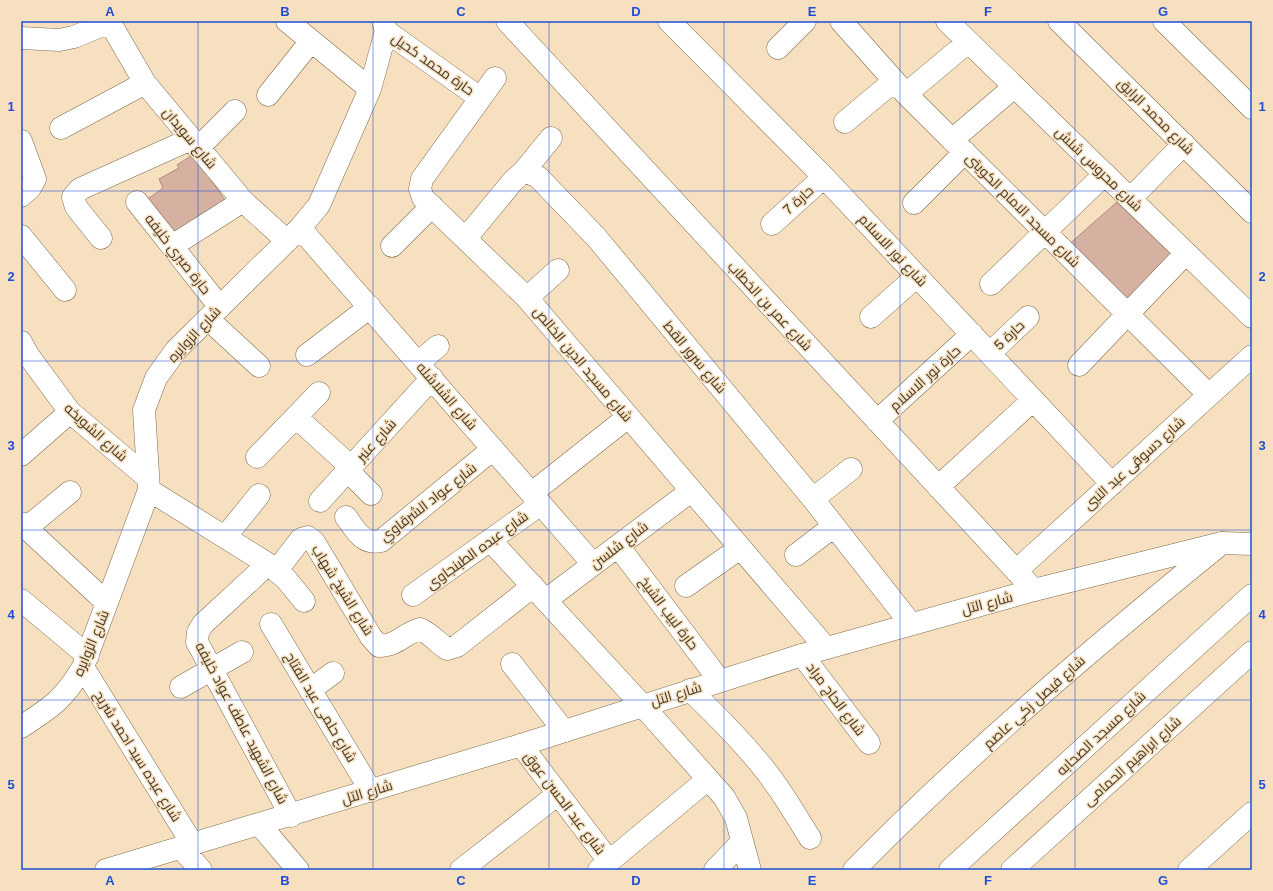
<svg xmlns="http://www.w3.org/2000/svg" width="1273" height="891" viewBox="0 0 1273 891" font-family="Arial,Cairo,sans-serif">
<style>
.building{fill:#d6b0a0;stroke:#b08c7d}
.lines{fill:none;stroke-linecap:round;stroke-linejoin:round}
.street-casing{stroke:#7e6b4d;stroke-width:23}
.secondary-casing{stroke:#7e6b4d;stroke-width:23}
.street{stroke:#fff;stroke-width:22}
.secondary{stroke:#fff;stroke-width:22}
.grid{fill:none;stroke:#1d4ed8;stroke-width:1;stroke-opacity:0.55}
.labels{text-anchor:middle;stroke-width:3;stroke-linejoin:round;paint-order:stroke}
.street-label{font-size:14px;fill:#42392c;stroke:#f6e0bf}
.neatline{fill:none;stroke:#1d4ed8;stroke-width:1.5}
.grid-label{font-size:13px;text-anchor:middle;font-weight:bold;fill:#1d4ed8}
</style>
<rect width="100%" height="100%" fill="#f6e0bf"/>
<path class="building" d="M194,154L228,205L173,242L142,203L163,188L159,179L179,168L177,165Z
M1117,202L1174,257L1125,304L1067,246Z"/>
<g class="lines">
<g class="street-casing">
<path id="street" d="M109,21L145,83L243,201L287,241
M287,21L370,89
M507,21L1034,590
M669,21L824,177L1112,484
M841,21L906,94L1209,395
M947,21L1252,317
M1059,21L1252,212
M1164,21L1252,108
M386,31L480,98
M21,38L59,40L74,37L110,22
M778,48L805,21
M495,78L422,179L420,189L423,198L527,298L826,648
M906,94L968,42
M268,95L311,41
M845,122L894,81
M61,128L145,83
M952,140L1014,87
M21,141L35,179L30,188L21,196
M198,148L235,111
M524,171L551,138
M1130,199L1184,144
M137,202L220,307
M914,203L965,152
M772,224L824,177
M300,228L593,564
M21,236L65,290
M101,238L76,207L73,197L80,189L191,139
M466,238L513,181L524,171L538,177L596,237L813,499L911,624
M172,246L243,201
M392,246L432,206
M991,284L1105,174
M527,298L558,270
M871,317L917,276
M208,319L259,366
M21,342L28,355L70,412L148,478
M990,353L1028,317
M307,355L370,307
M418,363L438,346
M1079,365L1186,253
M296,417L351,467
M877,421L972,334
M21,455L70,412
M257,457L319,393
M348,471L371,494
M938,487L1033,400
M149,490L268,564L286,579L304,601
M532,493L628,417
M813,499L851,469
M320,501L432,378
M346,517C356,530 362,545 381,541L493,449
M21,523L107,603
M25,529L70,492
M225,537L259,495
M490,540L642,705L724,797L736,818L750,870
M618,546L720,681
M796,555L834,526
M268,564L203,624L198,632L197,642L291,816
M277,570L301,539L308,537L314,542L371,637L379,646C397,646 403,634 420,629C431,634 437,642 447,649L457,646L533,586
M1016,571L1252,356
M686,586L740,548
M413,595L541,504
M21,600L88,656
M546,600L691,491
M271,624L371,791
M802,655L869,743
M512,664L564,731
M83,667L193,845
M181,687L242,652
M310,690L333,673
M690,690C713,712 736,735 756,759C777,783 793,811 810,838
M21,727C52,707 64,699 83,667L149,490L144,410L156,378L176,350L300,228L319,205L370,89L386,31L383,21
M521,745L609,861
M260,825L298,870
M181,848L201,870
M461,870L558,794
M599,870L708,779
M715,870L742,842
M854,870C969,753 1095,646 1222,543
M950,870L1252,595
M1012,870L1252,652
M1189,870L1252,813"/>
</g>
<g class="secondary-casing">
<path id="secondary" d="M106,870L521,745L802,655L1034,590L1222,543L1252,544"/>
</g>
<use href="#street" class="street"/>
<use href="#secondary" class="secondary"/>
</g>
<path class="grid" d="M198,21V870M373,21V870M549,21V870M724,21V870M900,21V870M1075,21V870M21,191H1252M21,361H1252M21,530H1252M21,700H1252"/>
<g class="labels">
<g class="street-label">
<text transform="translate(433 64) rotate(35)" y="5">حارة محمد كحيل</text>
<text transform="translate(1156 116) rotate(45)" y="5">شارع محمد الرايق</text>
<text transform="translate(190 138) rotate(50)" y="5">شارع سويدان</text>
<text transform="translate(1099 169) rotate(44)" y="5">شارع محروس شلش</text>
<text transform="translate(798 200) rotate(-42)" y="5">حارة 7</text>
<text transform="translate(1023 210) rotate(45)" y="5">شارع مسجد الامام الكويتى</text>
<text transform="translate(893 250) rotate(47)" y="5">شارع نور الاسلام</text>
<text transform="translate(178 254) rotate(52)" y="5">حارة صبري خليفه</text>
<text transform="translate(770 306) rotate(47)" y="5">شارع عمر بن الخطاب</text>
<text transform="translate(194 334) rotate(-47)" y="5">شارع الزوايره</text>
<text transform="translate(1009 335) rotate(-43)" y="5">حارة 5</text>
<text transform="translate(695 357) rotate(50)" y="5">شارع سرور القط</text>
<text transform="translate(583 364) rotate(50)" y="5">شارع مسجد الدين الخالص</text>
<text transform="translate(925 378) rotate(-42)" y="5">حارة نور الاسلام</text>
<text transform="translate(447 396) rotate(49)" y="5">شارع الشلاشله</text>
<text transform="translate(96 432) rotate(42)" y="5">شارع الشويخه</text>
<text transform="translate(376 440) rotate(-48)" y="5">شارع عنبر</text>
<text transform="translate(1134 463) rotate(-42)" y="5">شارع دسوقى عبد النبى</text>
<text transform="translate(428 502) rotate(-38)" y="5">شارع عواد الشرقاوي</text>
<text transform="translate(619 545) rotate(-37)" y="5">شارع شلسن</text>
<text transform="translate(477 550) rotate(-36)" y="5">شارع عبده الطبنجاوى</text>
<text transform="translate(343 590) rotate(58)" y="5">شارع الشيخ شهاب</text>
<text transform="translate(987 603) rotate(-15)" y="5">شارع التل</text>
<text transform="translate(669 613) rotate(53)" y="5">حارة لبيب الشيخ</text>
<text transform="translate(91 643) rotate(-67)" y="5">شارع الزوايره</text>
<text transform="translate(676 694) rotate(-17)" y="5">شارع التل</text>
<text transform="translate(836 699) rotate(53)" y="5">شارع الحاج مراد</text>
<text transform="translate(1034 702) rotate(-42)" y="5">شارع فيصل زكي عاصم</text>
<text transform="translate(321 707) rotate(59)" y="5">شارع حلمى عبد الفتاح</text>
<text transform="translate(242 723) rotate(62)" y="5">شارع الشهيد عاطف عواد خليفه</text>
<text transform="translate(1101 733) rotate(-43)" y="5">شارع مسجد الصحابه</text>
<text transform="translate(138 756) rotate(58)" y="5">شارع عبده سيد احمد شريح</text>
<text transform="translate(1132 761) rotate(-42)" y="5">شارع ابراهيم الحمامى</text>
<text transform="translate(367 792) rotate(-17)" y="5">شارع التل</text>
<text transform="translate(565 803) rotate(53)" y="5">شارع عبد الحسن عوق</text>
</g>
</g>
<rect width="1273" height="891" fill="none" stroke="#f6e0bf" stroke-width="44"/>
<rect x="22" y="22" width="1229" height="847" class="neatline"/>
<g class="grid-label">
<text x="110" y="16">A</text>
<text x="285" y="16">B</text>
<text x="461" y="16">C</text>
<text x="636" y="16">D</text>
<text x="812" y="16">E</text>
<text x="988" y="16">F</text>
<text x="1163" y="16">G</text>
<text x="11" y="111">1</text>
<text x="1262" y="111">1</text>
<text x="11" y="281">2</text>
<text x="1262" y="281">2</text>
<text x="11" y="450">3</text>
<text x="1262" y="450">3</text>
<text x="11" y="619">4</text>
<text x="1262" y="619">4</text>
<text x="11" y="789">5</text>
<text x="1262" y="789">5</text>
<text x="110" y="885">A</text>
<text x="285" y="885">B</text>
<text x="461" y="885">C</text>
<text x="636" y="885">D</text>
<text x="812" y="885">E</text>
<text x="988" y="885">F</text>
<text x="1163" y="885">G</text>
</g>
</svg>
